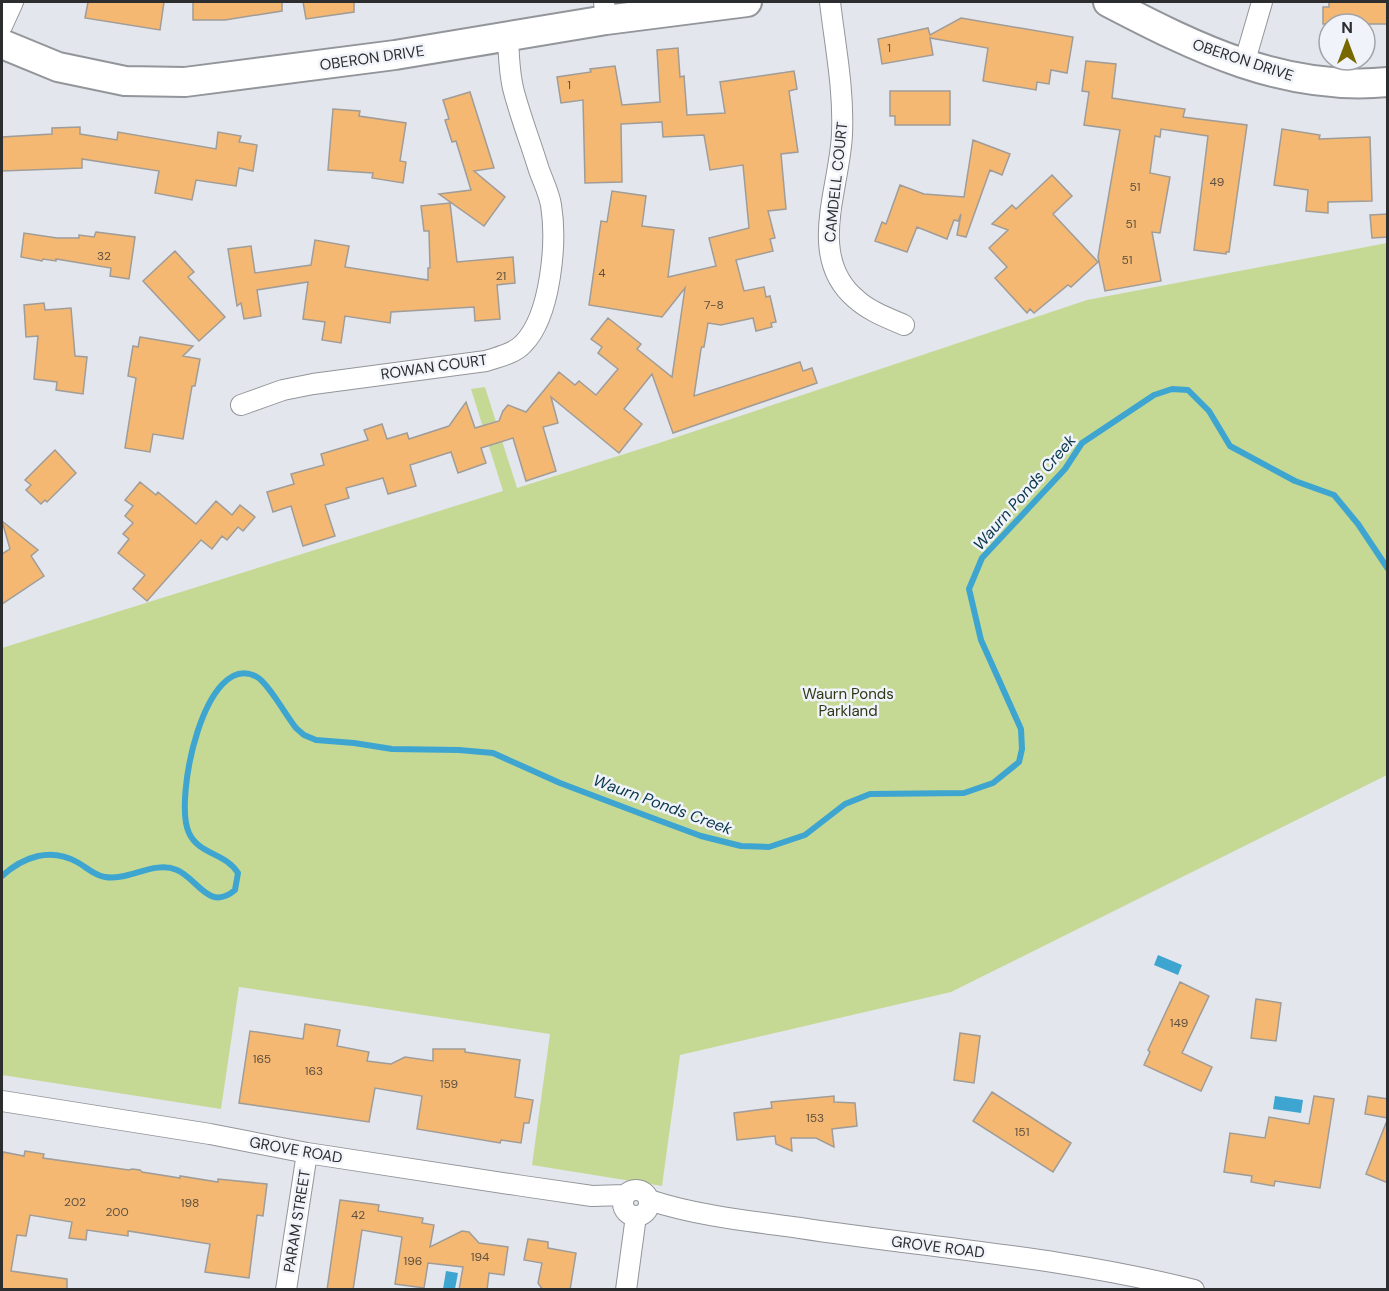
<svg xmlns="http://www.w3.org/2000/svg" width="1389" height="1291" viewBox="0 0 1389 1291" font-family="'DM Sans',sans-serif">
<style>
.green{fill:#c5d995}
.water{fill:#3ea5d0}
.lines{fill:none;stroke-linecap:round;stroke-linejoin:round}
.stream{stroke:#3ea5d0;stroke-width:6}
.building{fill:#f4b872;stroke:#a09c98;stroke-width:1.5}
.street-casing{stroke:#92959a;stroke-width:22}
.secondary-casing{stroke:#92959a;stroke-width:32}
.street{stroke:#fff;stroke-width:20}
.secondary{stroke:#fff;stroke-width:28}
.labels{text-anchor:middle;stroke-width:5;stroke-linejoin:round;paint-order:stroke}
.number-label{font-size:12px;fill:#5e5040}
.street-label{font-size:15px;fill:#2c2d2f;stroke:#f0f3f9}
.park-label{font-size:15px;fill:#2f3815;stroke:#f0f3f9}
.water-label{font-size:16px;font-style:italic;fill:#093749;stroke:#f0f3f9}
</style>
<rect width="100%" height="100%" fill="#e3e6ec"/>
<path class="green" d="M1387,243V775L951,992L680,1055L662,1186L532,1165L550,1034L239,987L221,1109L2,1075V648L503,491L471,389L485,387L517,488L656,444L1087,300Z"/>
<path class="water" d="M1158,955L1182,965L1178,975L1154,965Z
M1275,1096L1303,1100L1301,1113L1273,1109Z
M446,1271L458,1273L455,1289H443Z"/>
<g class="lines">
<path class="stream" d="M2,876C23,857 50,847 77,862C86,867 95,876 105,877C129,881 154,860 177,870C198,879 209,912 235,890L238,873C226,853 199,855 189,833C173,800 205,648 257,677C268,683 287,717 296,728L304,735L316,740L354,743L392,749L459,750L493,753L560,783L647,816L701,836L741,846L769,847L805,835L845,804L870,794L964,793L993,783L1019,762L1022,749L1021,729L981,640L969,589L982,558L1065,469L1082,443L1154,395L1172,389L1188,390L1209,411L1230,446L1295,481L1334,495L1358,524L1388,569"/>
</g>
<path class="building" d="M88,2H164L160,30L85,18Z
M193,2H282V11L225,20H193Z
M303,2H354V12L306,19Z
M1329,2H1388V24H1323V7H1329Z
M961,18L1073,37L1067,73L1051,70L1049,84L1037,82L1036,90L983,81L988,48L930,38L933,55L882,64L878,39L928,28L930,35Z
M678,48L680,77L684,76L687,115L725,113L720,82L794,71L797,89L789,91L798,152L781,154L786,209L768,211L775,238L770,239L773,251L736,260L744,291L764,287L766,297L770,296L776,322L771,323L772,327L756,331L753,318L721,325L708,323L704,347H702L701,349L694,396L800,362L803,371L812,368L817,383L673,433L652,374L624,409L642,424L619,453L551,397L558,423L543,427L556,471L526,481L513,438L481,448L486,463L458,473L451,452L410,465L416,486L388,494L383,478L346,488L349,498L325,505L335,536L303,546L291,506L273,512L267,492L294,484L291,474L324,465L321,454L368,440L364,430L382,424L387,439L407,433L409,439L449,426L466,402L475,428L499,421L503,411L508,405L526,412L559,372L575,385L579,381L596,395L618,369L598,353L602,347L591,339L608,318L641,344L637,349L672,377L685,288L662,317L589,305L601,221L607,222L612,191L646,196L642,226L674,230L668,277L716,266L709,238L749,228L743,165L710,170L704,135L663,137L662,122L621,124L622,182L585,183L583,100L561,103L557,77L591,72L590,69L615,66L622,105L660,102L657,50Z
M1086,61L1116,64L1112,98L1185,109L1183,117L1247,125L1229,252H1226V254L1194,250L1208,136L1161,129L1160,137L1155,136L1150,173L1170,177L1160,233L1152,232L1161,281L1105,291L1098,257L1120,130L1084,125L1089,92L1082,91Z
M890,91H950V125H895V116H890Z
M470,92L494,168L474,171L505,197L484,226L439,194L471,190L456,141L452,142L445,120L449,119L443,100Z
M333,109L360,111L359,116L406,123L400,161L406,162L403,183L372,178L373,173L328,170Z
M80,127V134L117,140L118,132L216,149L218,132L241,136L239,142L257,145L253,171L239,168L236,186L196,180L192,200L155,193L159,171L82,159V168L2,171V137L52,134V128Z
M1282,129L1320,135L1319,139L1370,137L1372,201L1328,202V213L1306,211L1308,190L1274,185Z
M973,140L1010,154L1002,175L990,170L966,237L957,235L961,214L958,221L954,220L947,239L917,227L907,252L875,241L882,222L886,224L900,185L924,194L964,197Z
M1052,175L1072,196L1053,214L1098,262L1071,287L1068,285L1034,313L1030,309L1027,313L995,278L1007,267L989,248L1008,230L992,224L1012,205L1016,209Z
M450,203L457,262L513,257L515,283L497,285L500,319L475,321L474,307L391,312L390,323L345,316L341,343L322,340L325,322L303,319L308,282L257,290L261,316L244,319L241,303L237,306L228,249L251,246L255,273L311,265L315,240L349,246L345,267L428,280V268H430L429,231H424L421,206Z
M1388,214V237L1372,238L1370,215Z
M96,232L135,237L129,279L110,276L111,268L56,259V261L43,259L42,261L21,257L24,233L57,238H79V235L94,237Z
M175,251L194,272L188,277L225,317L199,341L143,281Z
M44,303L45,310L71,308L75,356L87,357L83,394L56,390L57,382L34,379L38,336L26,337L24,305Z
M140,337L193,346L183,356L200,359L195,386H192L183,439L153,434L150,452L125,448L136,378L128,376L133,346L138,347Z
M55,450L76,473L47,502L45,500L41,504L26,490L31,485L25,480Z
M140,482L156,495L158,492L196,524L216,501L232,515L240,505L255,517L243,531L238,527L227,540L222,536L212,549L201,540L147,601L133,589L145,575L118,553L129,539L123,534L133,523L125,516L133,506L125,500Z
M2,521L38,550L31,556L44,576L2,604V554L10,549Z
M1180,982L1209,996L1182,1053L1212,1067L1201,1091L1144,1065L1150,1052L1148,1050Z
M1256,999L1281,1003L1276,1041L1251,1038Z
M305,1024L340,1030L337,1046L369,1052L367,1061L391,1064L405,1057L433,1061V1049H465V1052L520,1060L515,1097L533,1100L529,1123H524L521,1143L501,1140L500,1143L417,1129L422,1096L375,1088L369,1122L239,1103L250,1031L303,1039Z
M960,1033L980,1036L974,1083L954,1080Z
M992,1092L1071,1143L1053,1172L973,1121Z
M834,1096V1102L855,1103L857,1126L832,1129L834,1147L816,1138H791L792,1151L776,1144L775,1136L737,1140L734,1113L772,1108L771,1102Z
M1314,1096L1334,1099L1320,1188L1275,1181L1274,1186L1251,1182L1252,1176L1224,1172L1230,1133L1265,1138L1269,1117L1309,1124Z
M1368,1096L1388,1099V1118L1365,1114Z
M1386,1123L1388,1124V1183L1366,1174Z
M25,1151L44,1154L43,1158L129,1170L132,1169L140,1170L142,1172L180,1178V1176L218,1182V1179L267,1184L263,1216L257,1215L249,1278L205,1272L210,1244L128,1231V1236L87,1230L86,1240L69,1238L72,1222L30,1215L26,1236L17,1235L11,1271L67,1279V1290H2V1164L3,1152L24,1156Z
M340,1200L379,1205L378,1211L423,1218L422,1223L434,1225L430,1247L462,1231L469,1232L479,1243L508,1247L504,1275L489,1273L487,1290H459L463,1267L428,1263L424,1288L395,1284L402,1237L362,1230L353,1290H327Z
M528,1239L548,1242V1248L576,1253L570,1290H543L538,1283L542,1263L524,1260Z"/>
<g class="lines">
<g class="street-casing">
<path id="street" d="M604,2L606,20
M830,2C835,45 844,89 842,134C840,188 806,257 856,299C869,311 888,318 904,325
M2,26L13,2
M1244,64L1262,2
M241,405L283,390L313,384L486,361C498,357 514,354 523,344C551,316 557,242 551,205C549,193 543,181 539,170C531,144 521,118 514,92C509,74 509,56 508,38
M2,1101L210,1134L307,1153L523,1186L592,1196L625,1195
M623 1203a13 13 0 1 1 26 0a13 13 0 1 1-26 0Z
M649,1200C698,1216 749,1221 800,1228C932,1248 1065,1257 1194,1290
M286,1290L307,1153
M626,1290L636,1216"/>
</g>
<g class="secondary-casing">
<path id="secondary" d="M1108,2C1196,48 1285,92 1388,82
M2,44L58,67L125,81L185,82L395,55L606,20L747,2"/>
</g>
<use href="#street" class="street"/>
<use href="#secondary" class="secondary"/>
</g>
<g class="labels">
<g class="number-label">
<text x="889" y="52">1</text>
<text x="569" y="89">1</text>
<text x="1217" y="186">49</text>
<text x="1135" y="191">51</text>
<text x="1131" y="228">51</text>
<text x="104" y="260">32</text>
<text x="1127" y="264">51</text>
<text x="602" y="277">4</text>
<text x="501" y="280">21</text>
<text x="714" y="309">7-8</text>
<text x="1179" y="1027">149</text>
<text x="262" y="1063">165</text>
<text x="314" y="1075">163</text>
<text x="449" y="1088">159</text>
<text x="815" y="1122">153</text>
<text x="1022" y="1136">151</text>
<text x="75" y="1206">202</text>
<text x="190" y="1207">198</text>
<text x="117" y="1216">200</text>
<text x="358" y="1219">42</text>
<text x="480" y="1261">194</text>
<text x="413" y="1265">196</text>
</g>
<g class="street-label">
<text transform="translate(372 58) rotate(-8)" y="5">OBERON DRIVE</text>
<text transform="translate(1243 60) rotate(18)" y="5">OBERON DRIVE</text>
<text transform="translate(836 182) rotate(-84)" y="5">CAMDELL COURT</text>
<text transform="translate(434 367) rotate(-8)" y="5">ROWAN COURT</text>
<text transform="translate(296 1150) rotate(10)" y="5">GROVE ROAD</text>
<text transform="translate(297 1221) rotate(-81)" y="5">PARAM STREET</text>
<text transform="translate(938 1247) rotate(7)" y="5">GROVE ROAD</text>
</g>
<g class="park-label">
<text x="848" y="699">Waurn Ponds<tspan x="848" dy="17">Parkland</tspan></text>
</g>
<g class="water-label">
<text transform="translate(1024 492) rotate(-49)" y="6">Waurn Ponds Creek</text>
<text transform="translate(663 804) rotate(20)" y="6">Waurn Ponds Creek</text>
</g>
</g>
<rect width="1389" height="1291" fill="none" stroke="#2c2d2f" stroke-width="6"/>
<g transform="translate(1347 42)"><circle r="28" fill="#f0f3f9" stroke="#a2a4a8" stroke-width="1.5"/>
<path d="M0-4.5L10 22L0 15L-10 22Z" fill="#776800"/>
<text y="-9" font-size="16" font-weight="bold" text-anchor="middle" fill="#2c2d2f">N</text>
</g>
</svg>
